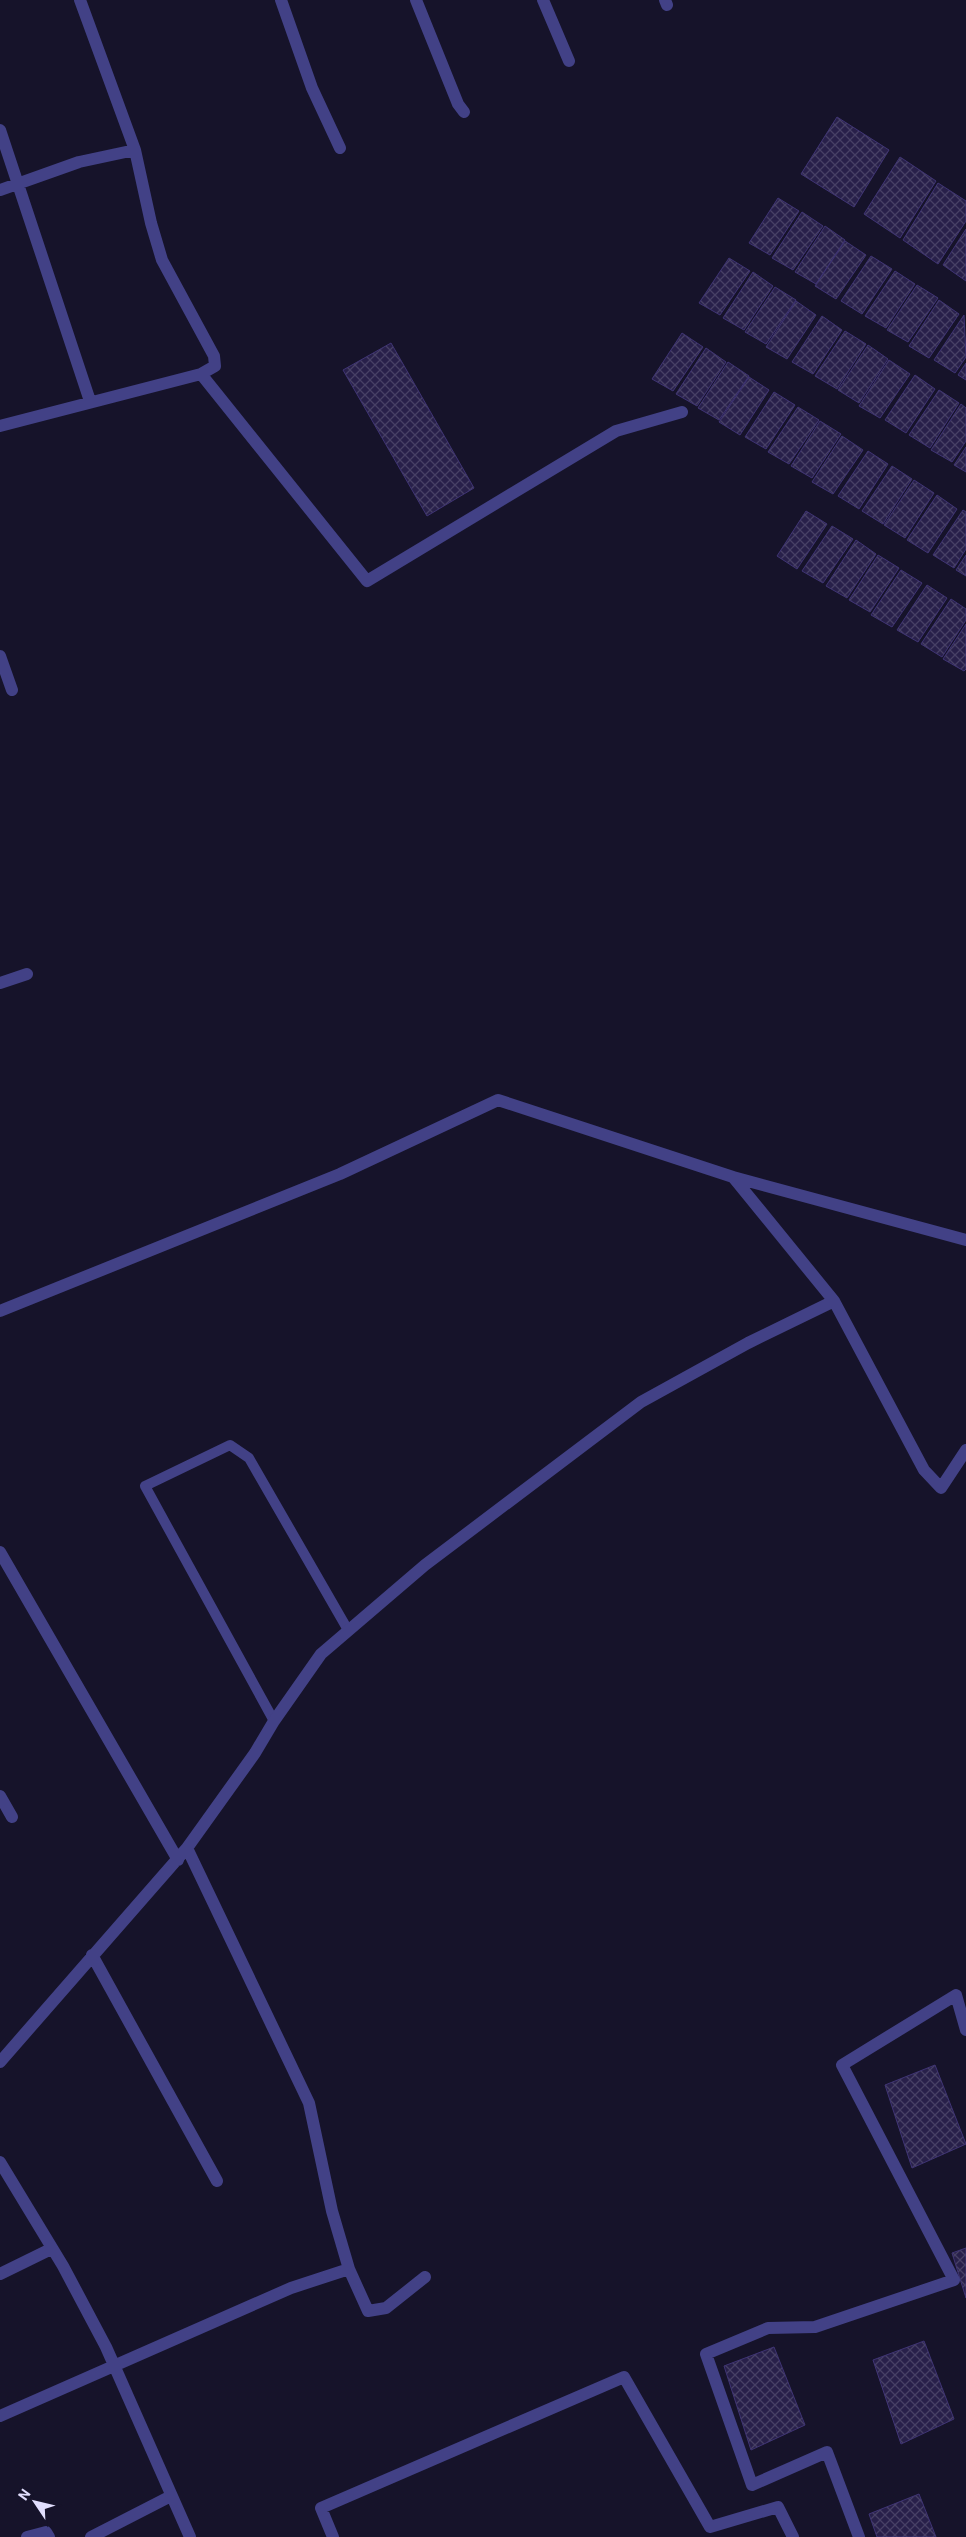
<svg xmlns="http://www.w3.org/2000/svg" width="966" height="2537" viewBox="0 0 966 2537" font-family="Roboto,sans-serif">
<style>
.building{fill:url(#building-cross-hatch);stroke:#3f3474}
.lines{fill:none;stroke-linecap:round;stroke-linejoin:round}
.service{stroke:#424186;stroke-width:10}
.minor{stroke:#424186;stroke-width:12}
</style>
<defs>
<pattern id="building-cross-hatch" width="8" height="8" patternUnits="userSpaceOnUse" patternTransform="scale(1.25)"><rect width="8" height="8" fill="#28204a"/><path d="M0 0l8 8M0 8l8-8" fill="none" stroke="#474065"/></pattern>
</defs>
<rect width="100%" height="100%" fill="#16132a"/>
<path class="building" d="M837,117L889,150L854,207L801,174Z
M900,157L936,181L900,238L864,214Z
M938,183L966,201V221L938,264L903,240Z
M778,198L799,211L770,255L749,243Z
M802,212L823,226L793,270L772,258Z
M825,226L845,240L816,284L795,272Z
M966,229V281L943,265Z
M845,241L866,255L836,299L815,286Z
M871,256L892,269L862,314L841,301Z
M729,258L750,271L720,315L699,303Z
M895,271L915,284L886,328L865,316Z
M753,272L773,286L744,330L723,318Z
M917,285L938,298L908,342L887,330Z
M775,287L796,300L766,344L745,332Z
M939,300L959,314L929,358L909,346Z
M796,301L816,315L787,359L766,347Z
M964,315L966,357L955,373L934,360Z
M822,316L842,330L813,374L792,362Z
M845,331L866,344L837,389L815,376Z
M682,333L703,347L673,391L652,379Z
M391,343L474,488L427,516L343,370Z
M868,345L888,359L859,403L838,390Z
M706,348L726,362L697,406L676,394Z
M889,360L910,374L880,418L859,406Z
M728,362L749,376L719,420L698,408Z
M966,363V380L958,375Z
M915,375L935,389L906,433L885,420Z
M749,377L769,390L740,435L719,422Z
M939,390L959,403L930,448L909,435Z
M774,392L795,405L766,449L745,437Z
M961,404L966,408V441L952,462L931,450Z
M798,407L819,420L789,464L768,452Z
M820,421L841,434L812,478L791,466Z
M842,436L863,450L833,494L812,482Z
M966,447V472L954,465Z
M868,451L888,464L859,509L838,496Z
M892,466L912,479L883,524L862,511Z
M914,480L934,493L905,538L884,525Z
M937,495L957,509L928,553L907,540Z
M963,510L966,512V549L954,568L933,555Z
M806,511L827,524L797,569L777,556Z
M832,526L853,539L823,583L802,571Z
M856,540L876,554L847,598L826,586Z
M878,555L899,568L870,612L849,600Z
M966,555V576L956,570Z
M901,570L922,583L892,627L871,615Z
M927,585L947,598L918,642L897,630Z
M951,599L966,609V620L942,657L921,644Z
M966,624V669L964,671L943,659Z
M935,2065L966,2144L912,2168L885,2085Z
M966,2248V2298L952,2253Z
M924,2341L954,2419L901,2444L873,2360Z
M774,2347L805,2425L751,2450L724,2366Z
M919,2494L936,2537H877L869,2514Z"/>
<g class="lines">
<path class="service" d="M274,1721L145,1486L230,1445L249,1458L348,1630"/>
<path class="minor" d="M281,0L312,88L340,148
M416,0L458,104L464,112
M543,0L569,61
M665,0L667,5
M0,130L90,401
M0,190L79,162L135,150
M201,374L367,581L616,431L682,412
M0,426L201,374L215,366L214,356L162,260L151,223L135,150L80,0
M0,656L12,690
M0,983L27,974
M733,1177L966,1240
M0,1311L340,1174L498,1100L733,1177L834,1301L924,1470L941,1488L966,1450
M0,1552L178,1860
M0,1796L12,1817
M187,1848L309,2103L332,2211L349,2269L368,2311L386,2308L425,2277
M92,1955L217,2181
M0,2062L187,1848L255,1753L274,1721L321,1654L425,1565L641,1402L748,1343L834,1301
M0,2162L63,2266L106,2347L190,2537
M0,2274L51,2249
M0,2416L291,2288L349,2269
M27,2537L46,2532L49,2537
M91,2537L171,2496
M333,2537L321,2508L624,2377L710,2527L778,2507L793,2537
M859,2537L827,2452L752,2485L706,2354L768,2328L815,2327L954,2280L842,2065L956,1995L966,2030"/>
</g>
<g transform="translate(35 2502) rotate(305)" stroke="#16132a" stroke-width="4" paint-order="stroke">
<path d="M0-4L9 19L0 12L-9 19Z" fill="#e1defd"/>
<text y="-8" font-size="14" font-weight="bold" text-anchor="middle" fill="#e1defd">N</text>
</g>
</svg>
